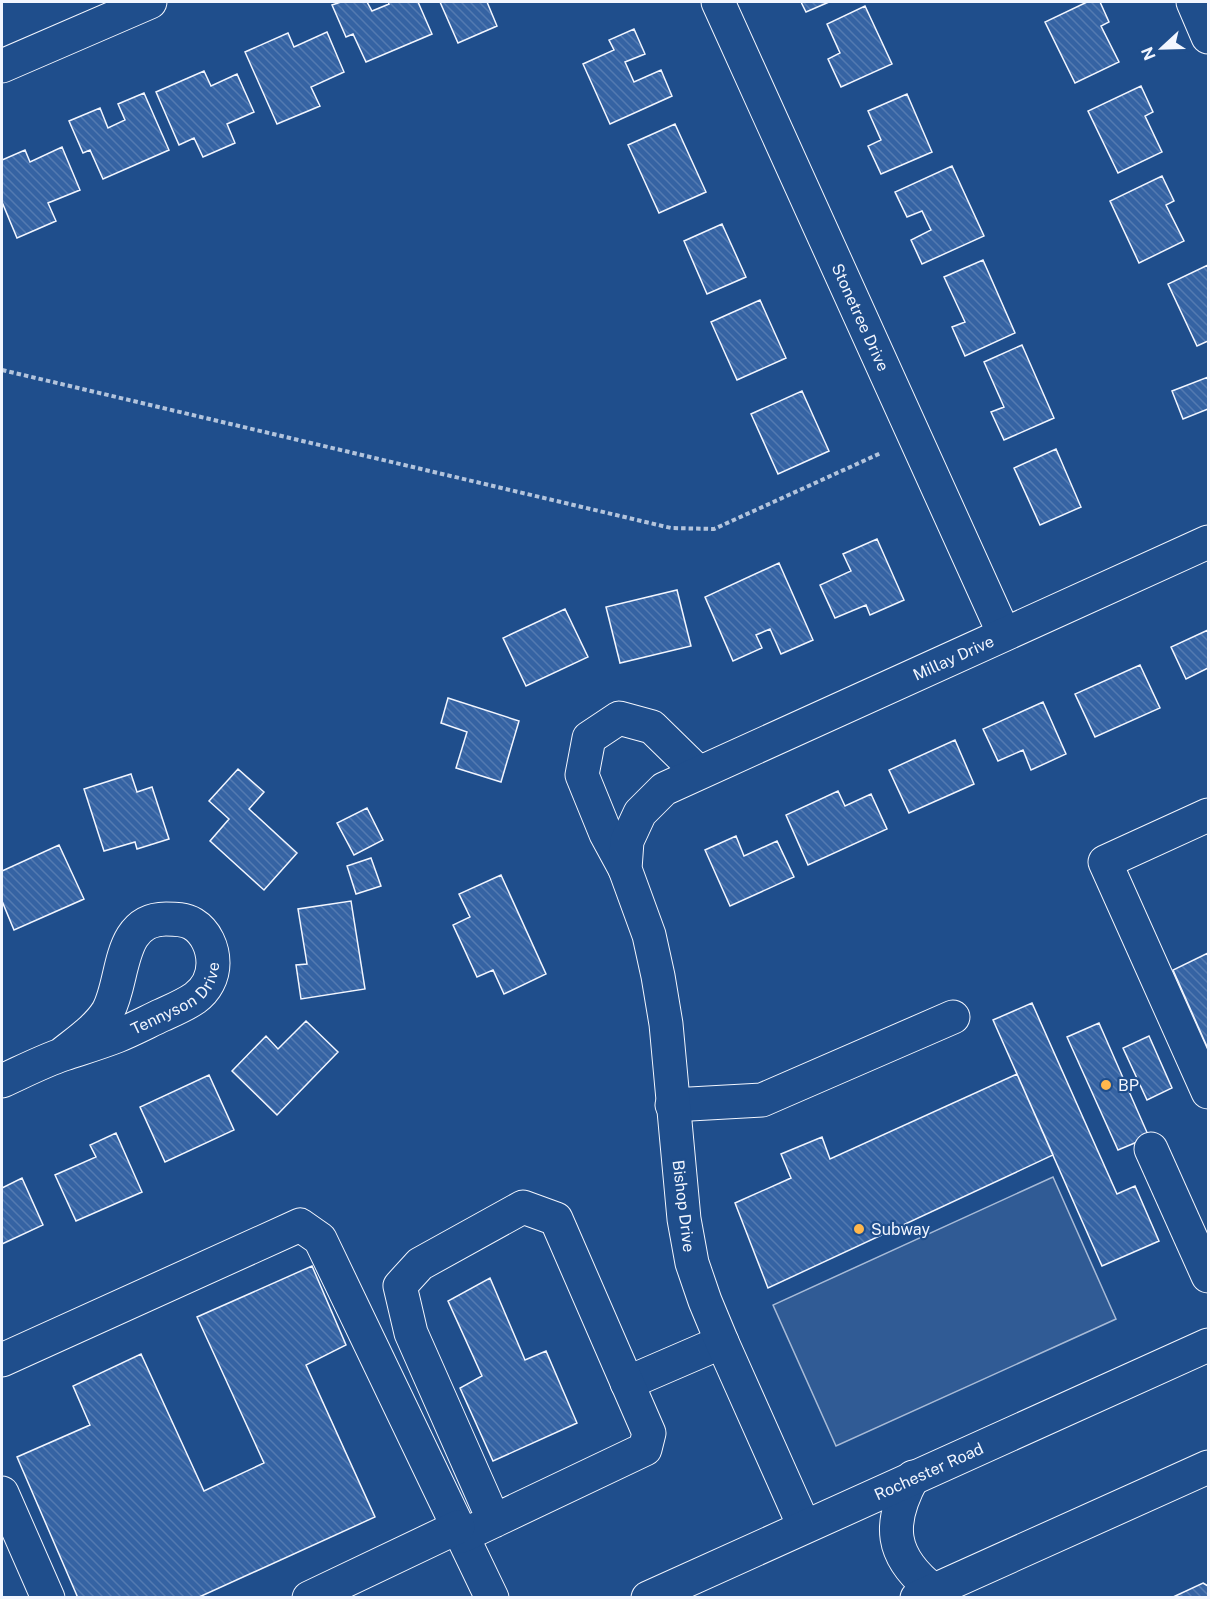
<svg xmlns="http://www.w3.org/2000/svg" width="1210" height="1599" viewBox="0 0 1210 1599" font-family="'Public Sans',sans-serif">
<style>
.parking{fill:#305b95;stroke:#a8bbd7;stroke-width:1.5}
.building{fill:url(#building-back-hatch);stroke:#f2f6ff;stroke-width:1.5}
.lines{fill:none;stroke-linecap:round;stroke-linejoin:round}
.minor-casing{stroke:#f2f6ff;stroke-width:35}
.major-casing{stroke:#f2f6ff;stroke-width:35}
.path{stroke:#b3c4dc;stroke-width:4;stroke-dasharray:4.5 3;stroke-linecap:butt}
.minor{stroke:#1f4e8c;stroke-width:33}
.major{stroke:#1f4e8c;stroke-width:33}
.poi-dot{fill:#ffb74d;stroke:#1f4e8c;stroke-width:2}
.labels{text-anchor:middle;stroke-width:4.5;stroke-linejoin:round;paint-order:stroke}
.street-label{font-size:16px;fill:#f2f6ff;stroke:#1f4e8c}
.poi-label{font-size:16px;fill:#f2f6ff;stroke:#1f4e8c;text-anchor:start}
</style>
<defs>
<pattern id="building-back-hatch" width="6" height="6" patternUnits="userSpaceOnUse" patternTransform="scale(1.5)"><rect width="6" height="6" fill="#3563a3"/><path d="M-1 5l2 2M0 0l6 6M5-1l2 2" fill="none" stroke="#537ab1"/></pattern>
</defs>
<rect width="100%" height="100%" fill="#1f4e8c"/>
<path class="parking" d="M1053,1177L1116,1319L836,1446L773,1305Z"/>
<path class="building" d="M341,2H367L372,11L389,4L388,2H418L432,34L366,62L353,34L346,37L332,5Z
M440,2H487L497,26L458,43Z
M801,2H829L806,12Z
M1087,2H1100L1109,22L1101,26L1119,62L1075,83L1045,22Z
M865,6L892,64L841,87L828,59L840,53L827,24Z
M634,29L645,54L625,62L634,82L661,70L672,96L610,124L583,64L614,50L609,40Z
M327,32L344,72L311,87L320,106L277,124L245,52L288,33L294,47Z
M204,71L211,86L237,74L254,112L227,124L235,143L203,157L194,138L179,145L156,92Z
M1141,86L1153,112L1145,116L1162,152L1118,173L1088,111Z
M144,93L169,150L103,179L90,150L83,153L69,121L100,108L108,128L125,120L118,104Z
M907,94L932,152L881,174L868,146L881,140L868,111Z
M675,124L706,192L659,213L628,145Z
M62,147L80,190L48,203L56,221L17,238L2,202V160L25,150L30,162Z
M952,166L984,236L922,264L911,240L931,230L922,211L907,217L895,192Z
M1162,176L1174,201L1166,205L1184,241L1139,263L1110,201Z
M722,224L746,277L707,294L684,241Z
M983,260L1015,333L965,356L952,327L965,322L944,277Z
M1208,265V341L1197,346L1168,284Z
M760,300L786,358L737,380L711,322Z
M1022,345L1054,418L1004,440L991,412L1004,407L984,362Z
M1208,377V409L1183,419L1172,391Z
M802,391L829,451L778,474L751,414Z
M1056,449L1081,507L1040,525L1014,468Z
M877,539L904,600L870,615L866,605L835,618L820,585L851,571L843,554Z
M779,563L813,640L781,654L770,629L756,635L762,648L733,661L705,597Z
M677,590L691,646L620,663L606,607Z
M565,609L588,657L526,686L503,638Z
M1208,630V668L1186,679L1171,647Z
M1140,665L1160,708L1095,737L1075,694Z
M448,698L519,721L501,782L456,768L467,732L441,723Z
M1043,702L1066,754L1031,770L1023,750L998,761L983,729Z
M955,740L974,784L909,813L889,770Z
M238,769L264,792L249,809L297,853L264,890L210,841L229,819L209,801Z
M131,774L137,792L152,787L169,839L137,849L135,842L104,851L84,789Z
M838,791L845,806L871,794L887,829L808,865L786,815Z
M367,808L383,840L354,855L337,823Z
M736,836L744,856L777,841L794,877L730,906L705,850Z
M59,845L84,899L14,930L2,901V871Z
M371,858L381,886L356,894L347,866Z
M501,875L546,974L504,994L493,970L477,977L453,925L470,917L459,894Z
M351,901L365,989L301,999L296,965L307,964L298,909Z
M1208,953V1049L1173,970Z
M1032,1003L1117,1194L1135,1186L1159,1241L1102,1266L993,1020Z
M306,1021L338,1052L277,1115L232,1071L266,1036L278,1049Z
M1099,1023L1149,1137L1118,1150L1067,1037Z
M1149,1036L1172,1088L1147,1100L1123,1048Z
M1017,1074L1053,1155L768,1288L735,1203L791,1178L781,1154L822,1137L830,1159Z
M209,1075L234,1130L165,1162L140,1107Z
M116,1133L142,1192L76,1221L55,1175L96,1157L90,1145Z
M22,1178L43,1225L2,1244V1188Z
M312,1266L346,1345L306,1365L375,1517L197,1598H78L17,1457L90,1425L73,1386L141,1354L204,1491L264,1463L197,1317Z
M490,1278L525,1360L546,1351L577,1423L493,1461L460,1388L482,1376L448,1301Z
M1203,1583L1208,1586V1598H1171Z"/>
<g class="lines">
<g class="minor-casing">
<g id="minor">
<path id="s1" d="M718,2L1004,634"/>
<path d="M1193,2L1208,37"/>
<path d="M2,66L150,2"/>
<path d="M1208,815L1105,862L1208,1092"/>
<path d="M625,869L606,834L582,775L589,738L619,718L652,727L698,772"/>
<path id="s2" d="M2,1081C22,1072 43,1061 64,1054C82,1048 99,1043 117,1036C132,1030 147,1022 162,1015C173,1010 185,1005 195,998C206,990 213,977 213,963C213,948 206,932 193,924C185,919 175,919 166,919C117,919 125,980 108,1011C97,1029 77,1042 61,1055"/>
<path d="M672,1105L762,1100L953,1017"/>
<path d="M1151,1149L1208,1276"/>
<path d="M2,1360L300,1225L320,1239L492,1598"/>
<path d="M627,1383L722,1342"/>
<path d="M2,1493L48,1598"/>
<path id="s3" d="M804,1526L722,1342L705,1301L692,1263L684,1219L666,1024L658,976L649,935L625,869L627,841L640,813L664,789L1208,542"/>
<path d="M462,1536L645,1449L649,1433L556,1219L523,1207L420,1264L400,1286L411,1333L494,1521"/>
<path d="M309,1598L458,1527"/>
</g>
</g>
<g class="major-casing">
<g id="major">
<path d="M913,1477C887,1524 890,1556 933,1590"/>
<path id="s4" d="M648,1598L1208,1345"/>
<path d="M917,1598L1208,1467"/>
</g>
</g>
<path class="path" d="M2,370L671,528L714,529L881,453"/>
<use href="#minor" class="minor"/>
<use href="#major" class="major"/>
</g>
<g class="poi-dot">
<circle cx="1106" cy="1085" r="6"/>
<circle cx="859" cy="1229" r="6"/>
</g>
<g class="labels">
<g class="street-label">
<text dy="6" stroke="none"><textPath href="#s1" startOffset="346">Stonetree Drive</textPath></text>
<text dy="6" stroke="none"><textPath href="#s3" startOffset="1098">Millay Drive</textPath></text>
<text dy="6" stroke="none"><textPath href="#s2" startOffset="196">Tennyson Drive</textPath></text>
<text transform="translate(684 1206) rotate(83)" y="6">Bishop Drive</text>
<text dy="6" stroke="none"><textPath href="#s4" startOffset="308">Rochester Road</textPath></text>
</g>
<g class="poi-label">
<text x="1118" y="1091">BP</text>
<text x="871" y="1235">Subway</text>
</g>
</g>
<rect width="1210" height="1599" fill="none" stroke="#f2f6ff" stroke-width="6"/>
<g transform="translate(1162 48) rotate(248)" stroke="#1f4e8c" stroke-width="4.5" paint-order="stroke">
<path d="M0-4.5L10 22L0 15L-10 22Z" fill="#f2f6ff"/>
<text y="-9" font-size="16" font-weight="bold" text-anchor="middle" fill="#f2f6ff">N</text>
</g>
</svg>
